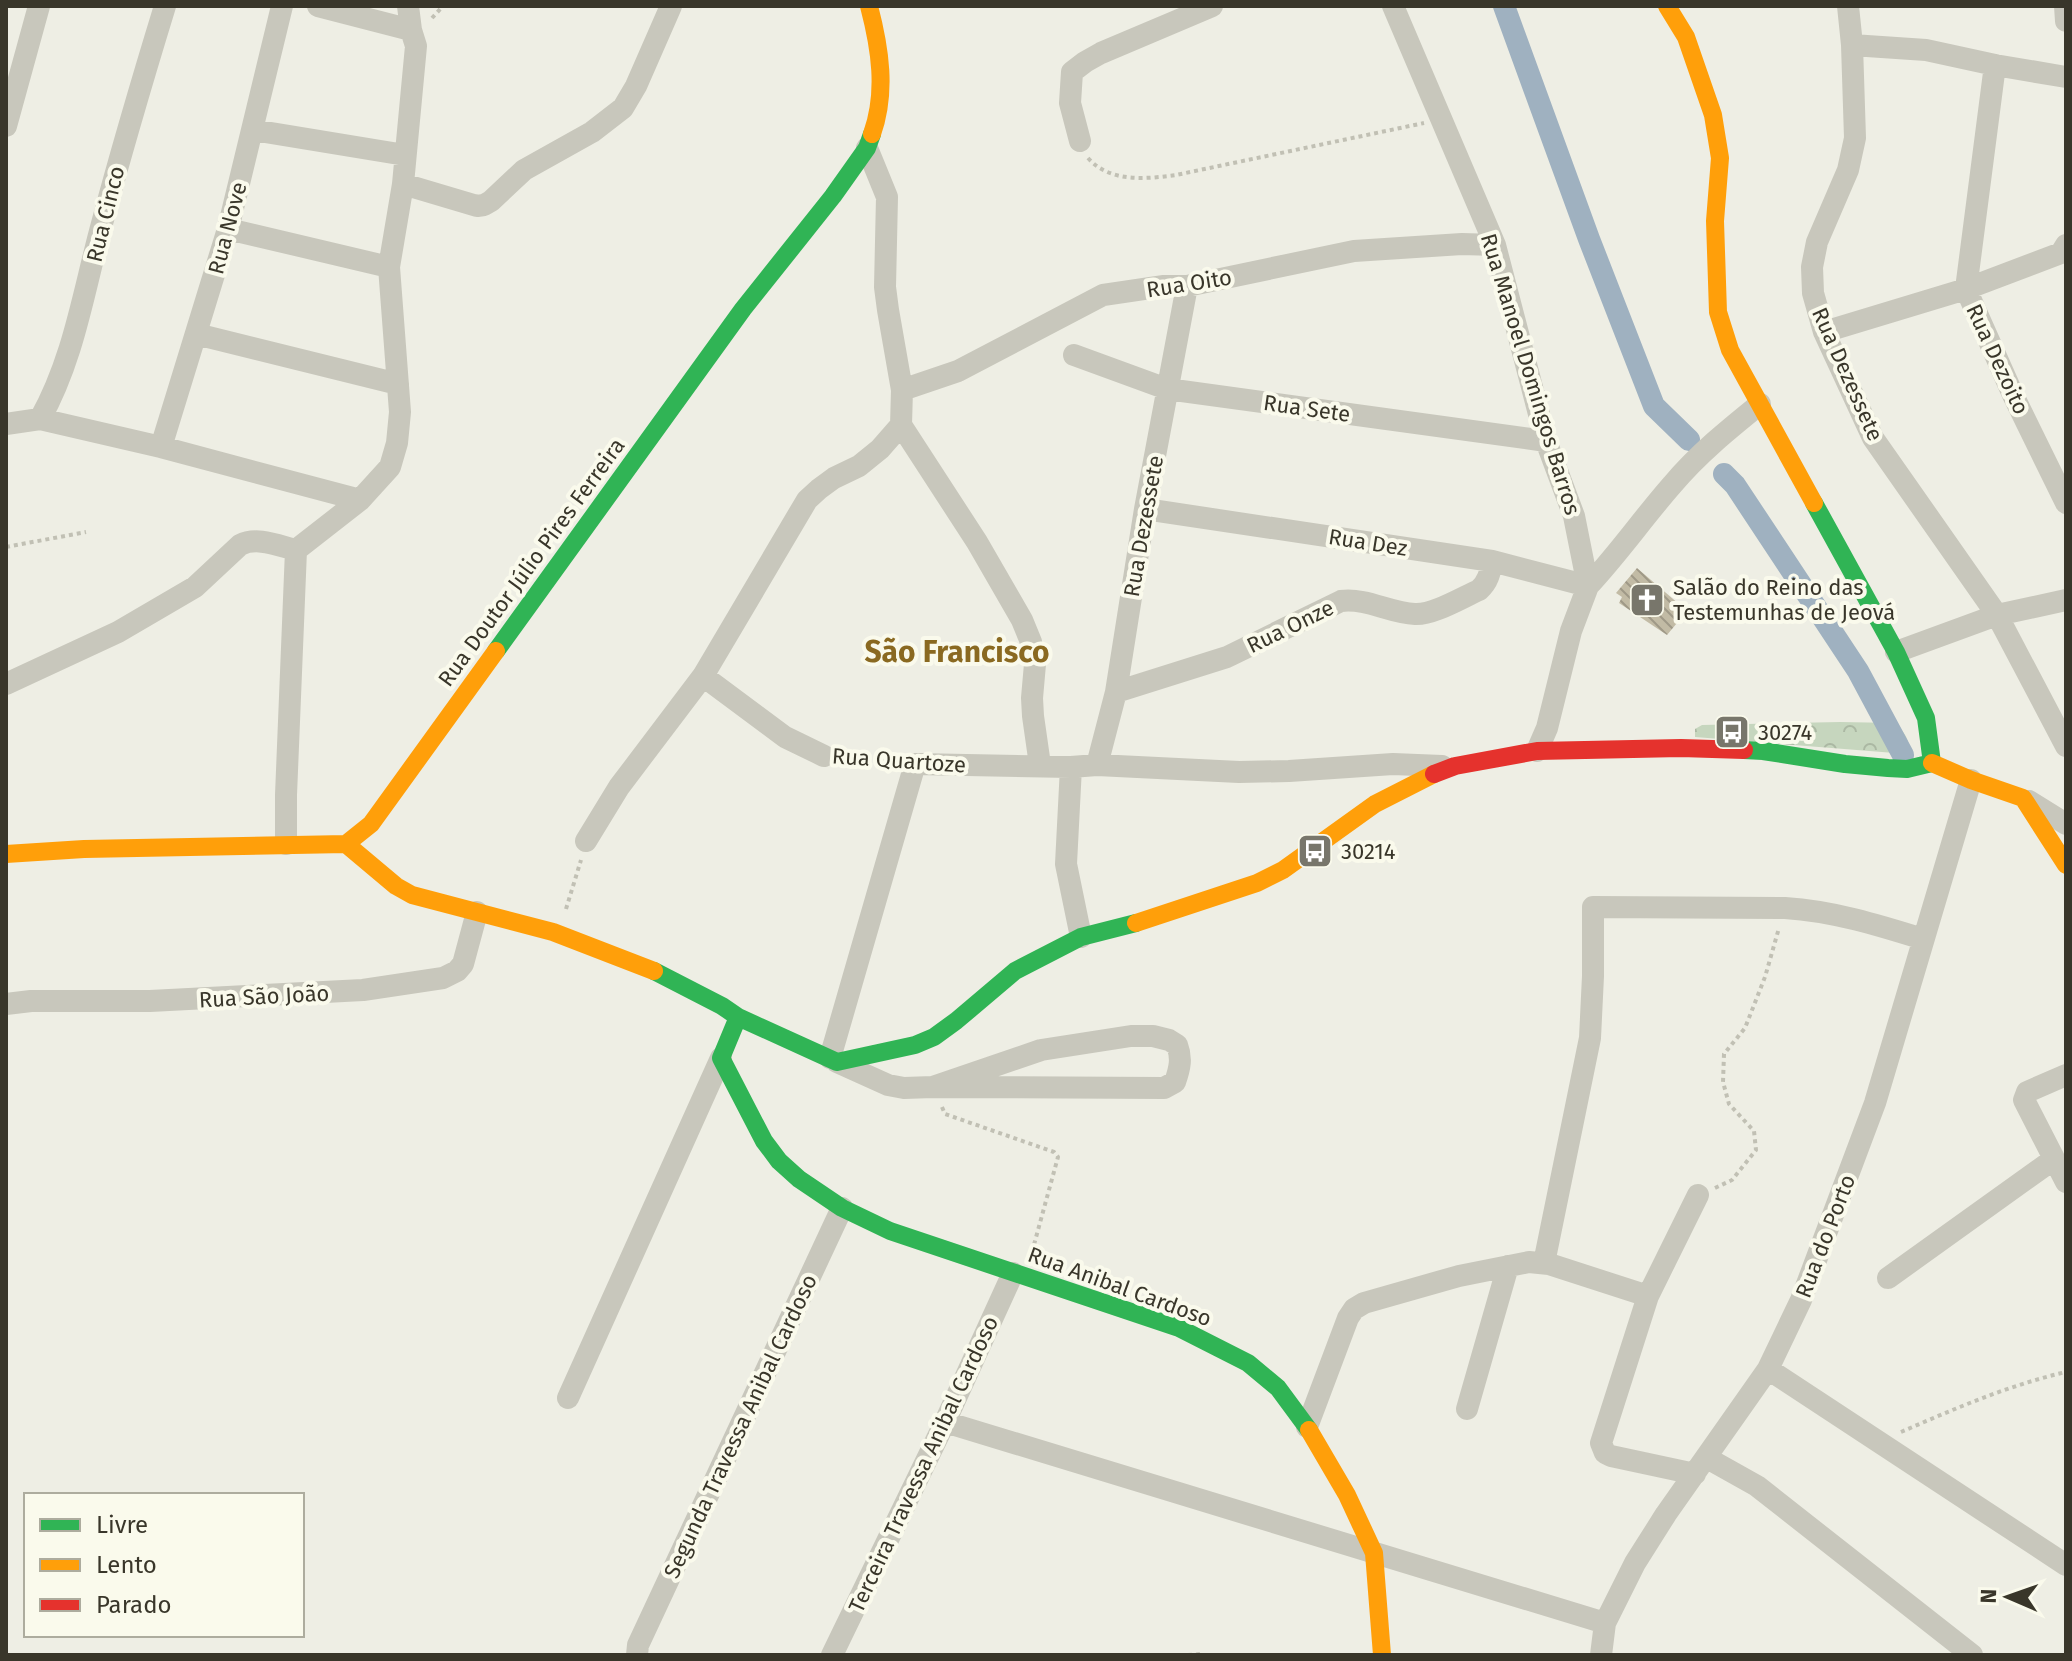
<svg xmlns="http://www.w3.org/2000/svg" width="2072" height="1661" viewBox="0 0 2072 1661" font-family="'Fira Sans',sans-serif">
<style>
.park{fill:url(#park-crowns)}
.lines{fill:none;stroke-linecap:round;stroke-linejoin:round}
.canal{stroke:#9fb1c0;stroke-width:22}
.building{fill:url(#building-back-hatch)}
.path{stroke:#c1c0b4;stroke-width:4;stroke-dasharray:4 4;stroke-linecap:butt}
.street{stroke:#c8c7bc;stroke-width:22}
.fast{stroke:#30b455;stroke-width:18}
.slow{stroke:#ff9f0a;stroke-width:18}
.jam{stroke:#e5322d;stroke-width:18}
.labels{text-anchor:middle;stroke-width:8;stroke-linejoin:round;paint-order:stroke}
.street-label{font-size:22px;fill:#39362a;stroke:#fafaec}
.poi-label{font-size:22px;fill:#39362a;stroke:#fafaec;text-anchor:start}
.district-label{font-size:30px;font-weight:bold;fill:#8a6921;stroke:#fafaec}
</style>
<defs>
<pattern id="park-crowns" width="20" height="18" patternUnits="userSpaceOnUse" patternTransform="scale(2)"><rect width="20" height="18" fill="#c6d6be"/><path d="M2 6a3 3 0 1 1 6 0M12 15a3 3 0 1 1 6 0" fill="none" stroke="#abb8a3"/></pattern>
<pattern id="building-back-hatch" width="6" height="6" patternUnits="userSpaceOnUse" patternTransform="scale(2)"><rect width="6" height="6" fill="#c2bba5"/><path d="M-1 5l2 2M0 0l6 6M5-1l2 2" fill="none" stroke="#9f9987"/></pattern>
</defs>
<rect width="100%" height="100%" fill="#eeeee4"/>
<path class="park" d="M1840,722L1896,723C1904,733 1912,741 1907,754L1695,737V729L1702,725Z"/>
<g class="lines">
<path class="canal" d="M1504,6L1589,239L1654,406L1689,440
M1724,474L1735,485L1858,671L1903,755"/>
</g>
<path class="building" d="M1637,568L1687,611L1667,635L1619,603L1622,597L1616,593Z"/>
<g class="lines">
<path class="path" d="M432,18L443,6
M1088,158C1110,183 1146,179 1176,175L1424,123
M6,547L86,532
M842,759L897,762
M566,909L581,860
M942,1107L945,1114L1054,1152L1058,1157L1032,1252
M1715,1188L1732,1180L1756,1150L1754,1131L1729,1104L1723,1082L1724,1054L1745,1028L1765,977L1779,928
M1901,1432C1954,1409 2009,1385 2066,1372
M1188,1655L1201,1654"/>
<path class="street" d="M408,6L411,30
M1393,6L1495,245L1546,441L1574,516L1588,586L1571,631L1547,728L1537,751
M1848,6L1852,45L1855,138L1848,170L1817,242L1812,267L1813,293L1824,332L1873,438L1997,615L2066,746
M2065,6L2066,21
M1852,45L1926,50L1995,65L2066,77
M1995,65L1966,289L2014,397L2066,503
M6,126L39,6
M253,130L405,155
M1080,141L1070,103L1072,72L1085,62L1101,53L1212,6
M403,184L477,206L484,205L491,201L524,170L592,132L623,108L636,86L671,6
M228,229L389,267
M1824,332L1966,289L2061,253L2066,245
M196,334L398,384
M1074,355L1167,389L1546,441
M902,390L958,371L1103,295L1164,286H1187L1354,251L1462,244L1495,245
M40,419C73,360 83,295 100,231C120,156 142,81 165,6
M6,424L40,419L161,447L360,500
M901,425L977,542L1022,620L1031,642L1035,664L1032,698L1033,716L1040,765
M161,447L228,229L282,6
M1145,509L1492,561L1588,586C1618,554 1643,518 1672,485C1698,454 1729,429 1760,404
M296,550L360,500L390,467L397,443L400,412L389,267L403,184L416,46L411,30L318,6
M1896,652L1997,615L2066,600
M703,676L785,737L824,756
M6,684L118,632L195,587L240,545C257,536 279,546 296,550
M1116,692L1227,657L1341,601C1368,598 1389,613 1415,614C1433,615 1461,598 1479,590C1488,582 1490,573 1492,561
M1097,765L1116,692L1145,509L1187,286
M1071,767L1066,864L1081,937
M2029,801L2066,824
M586,841L619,787L703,676L807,500L819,489L834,478L859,466L880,449L901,425L902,390L888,310L885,287L887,197L867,148
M286,844V795L296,550
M6,1004L31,1001H150L363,990L443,978L457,971L463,964L477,912
M830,1058L915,764L1071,767L1097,765L1239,772L1289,771L1393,764L1442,766
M837,1062L888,1085L904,1088L933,1087L1164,1088L1175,1082C1180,1068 1182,1058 1177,1045L1169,1040L1153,1036H1131L1041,1050L933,1087
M2066,1075L2027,1092L2024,1100L2066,1182
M1544,1263L1590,1038L1593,976V907L1785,908C1833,911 1878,925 1923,939
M1888,1278L2054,1159
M1768,1369L2066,1565
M568,1398L721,1058
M1467,1409L1508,1266
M945,1422L1605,1623
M1307,1427L1348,1318L1354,1309L1364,1303L1459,1276L1529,1262L1549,1264L1648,1296
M1707,1458L1757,1486L1972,1655
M1695,1474L1611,1456L1605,1453L1601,1443L1648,1296L1698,1195
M637,1655L638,1645L842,1208
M832,1655L945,1422L1013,1273
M1601,1655L1605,1623L1635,1563L1666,1514L1768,1369L1801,1300L1875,1103L1971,780"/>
<path class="fast" d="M496,651L743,309L833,196L867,148L872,134
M1744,750L1763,751L1845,764L1888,768L1907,769L1932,763L1926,718L1896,652L1814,503
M654,971L722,1006L738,1017L837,1062L915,1045L934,1037L956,1021L1015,971L1081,937L1136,923
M738,1017L721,1058L764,1141L779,1161L799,1179L842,1208L890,1231L1179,1328L1248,1363L1278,1388L1309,1430"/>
<path class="slow" d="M869,6C880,48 887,92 872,134
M1667,6L1686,37L1713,115L1720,158L1715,221L1718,312L1730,350L1814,503
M1932,763L1971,780L2023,798L2066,865
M346,844L396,886L412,895L553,932L654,971
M6,854L84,849L346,844L371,824L496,651
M1136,923L1257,883L1283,870L1375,804L1434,774
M1309,1430L1347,1495L1374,1553L1382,1655"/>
<path class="jam" d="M1434,774L1455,766L1537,751L1681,748L1744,750"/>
</g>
<defs>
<g id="church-square" transform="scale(1.8)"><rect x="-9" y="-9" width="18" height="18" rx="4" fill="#78766b" stroke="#fafaec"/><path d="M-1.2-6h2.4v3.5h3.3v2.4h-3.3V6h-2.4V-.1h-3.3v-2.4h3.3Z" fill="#fff"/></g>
<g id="bus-square" transform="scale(1.8)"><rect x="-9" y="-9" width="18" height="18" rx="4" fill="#78766b" stroke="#fafaec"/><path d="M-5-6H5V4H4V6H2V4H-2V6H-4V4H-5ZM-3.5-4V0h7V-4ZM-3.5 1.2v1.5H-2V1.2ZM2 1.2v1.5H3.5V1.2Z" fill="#fff"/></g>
</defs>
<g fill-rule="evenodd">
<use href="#church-square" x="1647" y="600"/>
<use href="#bus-square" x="1732" y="732"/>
<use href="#bus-square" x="1315" y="851"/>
</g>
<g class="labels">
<g class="street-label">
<text transform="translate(105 214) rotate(-76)" y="8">Rua Cinco</text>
<text transform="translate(227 228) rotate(-75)" y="8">Rua Nove</text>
<text transform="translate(1189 283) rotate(-9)" y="8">Rua Oito</text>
<text transform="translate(1998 359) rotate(65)" y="8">Rua Dezoito</text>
<text transform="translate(1531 374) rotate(73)" y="8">Rua Manoel Domingos Barros</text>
<text transform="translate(1848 374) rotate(66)" y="8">Rua Dezessete</text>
<text transform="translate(1307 408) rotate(8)" y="8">Rua Sete</text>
<text transform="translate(1143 526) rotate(-80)" y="8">Rua Dezessete</text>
<text transform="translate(1368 542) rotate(9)" y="8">Rua Dez</text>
<text transform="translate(531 562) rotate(-54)" y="8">Rua Doutor Júlio Pires Ferreira</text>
<text transform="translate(1290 626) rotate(-26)" y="8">Rua Onze</text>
<text transform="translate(899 760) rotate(4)" y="8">Rua Quartoze</text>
<text transform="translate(264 996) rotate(-3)" y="8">Rua São João</text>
<text transform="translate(1825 1236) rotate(-69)" y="8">Rua do Porto</text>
<text transform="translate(1120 1286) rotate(20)" y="8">Rua Anibal Cardoso</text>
<text transform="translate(740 1426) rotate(-65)" y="8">Segunda Travessa Anibal Cardoso</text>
<text transform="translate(923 1464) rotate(-65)" y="8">Terceira Travessa Anibal Cardoso</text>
</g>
<g class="poi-label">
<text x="1673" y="595">Salão do Reino das<tspan x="1673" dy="25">Testemunhas de Jeová</tspan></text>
<text x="1758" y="740">30274</text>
<text x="1341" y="859">30214</text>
</g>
<g class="district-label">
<text x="957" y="662">São Francisco</text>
</g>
</g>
<rect width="2072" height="1661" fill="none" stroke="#39362a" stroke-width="16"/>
<rect x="24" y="1493" width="280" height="144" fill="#fafaec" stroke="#adac9e" stroke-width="2"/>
<rect x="40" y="1519" width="40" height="12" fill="#30b455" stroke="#adac9e" stroke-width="2"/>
<text x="96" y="1533" font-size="24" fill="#39362a">Livre</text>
<rect x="40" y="1559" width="40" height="12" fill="#ff9f0a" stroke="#adac9e" stroke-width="2"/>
<text x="96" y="1573" font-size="24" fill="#39362a">Lento</text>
<rect x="40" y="1599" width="40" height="12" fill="#e5322d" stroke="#adac9e" stroke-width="2"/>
<text x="96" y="1613" font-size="24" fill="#39362a">Parado</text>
<g transform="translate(2008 1597) rotate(272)" stroke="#fafaec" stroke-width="6" paint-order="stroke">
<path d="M0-6L14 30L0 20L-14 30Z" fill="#39362a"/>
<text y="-12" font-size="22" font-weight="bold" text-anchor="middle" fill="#39362a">N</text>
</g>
</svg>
